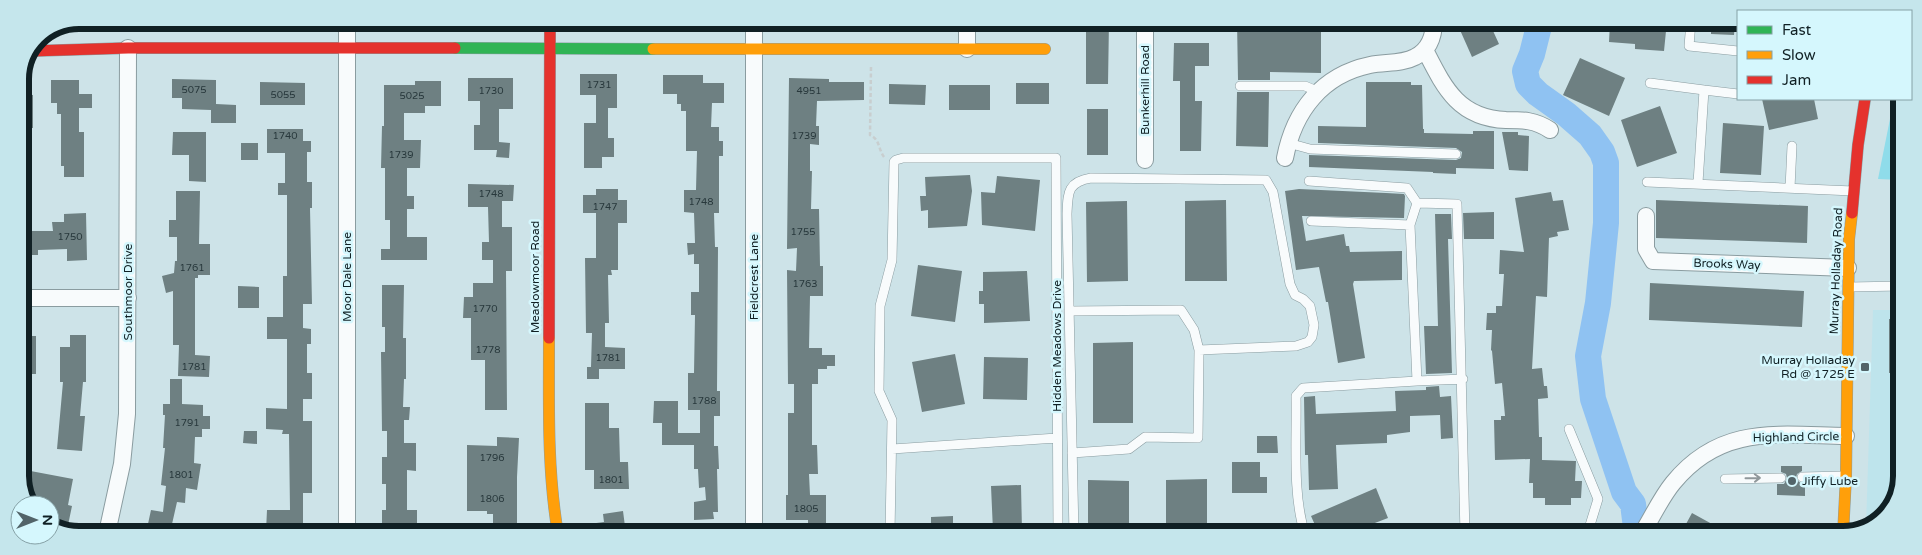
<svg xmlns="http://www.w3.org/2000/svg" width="1922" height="555" viewBox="0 0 1922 555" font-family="'Varela Round',sans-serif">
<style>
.built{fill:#bee4ec}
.green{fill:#8fdcea}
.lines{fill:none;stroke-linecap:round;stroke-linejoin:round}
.river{stroke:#8fc2f2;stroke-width:26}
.building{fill:#6e8082}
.lane-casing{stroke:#8a9ca0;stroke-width:10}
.street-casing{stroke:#8a9ca0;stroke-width:18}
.fast-casing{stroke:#8a9ca0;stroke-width:12}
.slow-casing{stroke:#8a9ca0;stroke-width:12}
.jam-casing{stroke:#8a9ca0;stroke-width:12}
.path{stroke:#c8cecf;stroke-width:2.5;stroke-dasharray:4 2.5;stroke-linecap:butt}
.lane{stroke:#f8fbfc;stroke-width:9}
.street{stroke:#f8fbfc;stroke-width:16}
.fast{stroke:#30b455;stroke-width:11}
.slow{stroke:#ff9f0a;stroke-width:11}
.jam{stroke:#e5322d;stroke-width:11}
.oneway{stroke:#90989b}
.poi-dot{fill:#526469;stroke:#d5f7fd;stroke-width:2}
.labels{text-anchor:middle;stroke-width:5;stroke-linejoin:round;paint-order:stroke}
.number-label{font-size:10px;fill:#28383c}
.street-label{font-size:12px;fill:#102024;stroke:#d5f7fd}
.poi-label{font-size:12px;fill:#102024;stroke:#d5f7fd;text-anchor:end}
.rim{fill:none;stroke:#102024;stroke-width:6}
</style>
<rect width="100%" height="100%" fill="#cde3e8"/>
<path class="built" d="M1873,310H1901L1900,491L1879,523L1866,527Z"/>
<path class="green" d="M1894,99H1902L1901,180L1878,179Z"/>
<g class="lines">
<path class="river" d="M1540,22L1532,54L1525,71L1528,84L1538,94L1566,114L1590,135L1602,152L1606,163V223L1598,303L1588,356L1593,399L1624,492L1633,504L1637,535"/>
</g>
<path class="building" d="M1086,21H1109L1108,84H1086Z
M1237,21H1321V73L1270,72V80H1238Z
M1456,21L1489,22L1499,44L1472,57Z
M1610,22H1630V29L1666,31L1664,51L1635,49V44L1609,42Z
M1711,22H1735L1734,35L1711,34Z
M1174,43H1209V66H1195V101H1202L1201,151H1180V81H1173Z
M1580,58L1625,78L1609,116L1563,95Z
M580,74H617V108H608V138H614V157H602V168H584V123H596V95H580Z
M663,75H703V83H724V103H712L711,127H719V141H723V156H719V213H714L715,247H718L717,391H720V416H714V446H718L719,469H717L718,512H713L714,519L694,520V502L706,500L705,487L699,488L698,469H694V445H662V423H653L654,401H678V433H700V410H688V373H694L695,315H691V292H699V264H694V254L688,255L687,243H695L694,213L684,212V190H696L697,151H686V111H681V104H677V94H663Z
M468,78H513V109H499V142L510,143L509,158L496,157L497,150H474V125H480V101H468Z
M789,78L829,79V82H864V100L817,101L816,126H819V145L810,144V171H812L811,209H819L820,266H823V296H810L809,348H822V355H835V366H827V369H818V384H812V445H817L818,474H809L810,495H826V525H808V520H786V495H788V413H794V384H788L787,270L796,271L797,248L787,249Z
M172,79L216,80V104L236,105V123H211V110L182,109V98H172Z
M51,80H79V94H92V108H79V132H84V177H64V166H61V114H57V103H51Z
M415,81H441V106H425V113H404V140H421L420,168H407V196H414V209H407V237H427V260H381V249H390V220H385V168H381L382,126H384V85H415Z
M260,82L305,83V105H260Z
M1366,82H1411V85H1422L1423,129H1424V133L1473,134V131H1494V169L1456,168V174L1433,173V172L1309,167V155L1456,160L1461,158L1462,152L1456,148L1318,143V126L1366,127Z
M1016,83H1049V104H1016Z
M889,84L926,85L925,105L889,104Z
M949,85H990V110H949Z
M1237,92H1269L1268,147L1236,146Z
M20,94L33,95V128H20Z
M1762,99H1814L1818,119L1769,130Z
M1660,106L1677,153L1637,167L1621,120Z
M1087,109H1108V155H1087Z
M1723,123L1764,126L1761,175L1720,173Z
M267,129H303V141H311V152H307V182H312V208H310L312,304H303V328L311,329V344H307V373H312V399H303V421H312V493H303V532L266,531L267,510H290L289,434H282L283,430L266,429V408L287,409V339H267V317H283V276H287V195H278V183H285V153H267Z
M173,132H206V182L189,181V155H172Z
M1502,132H1518V135L1529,136L1528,171L1509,170Z
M241,143H258V160H241Z
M970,175L972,191L967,226L928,228V210L921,211L920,196H926L925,177Z
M997,176L1040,180L1035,231L982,225L981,192L995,193Z
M468,184L514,185L513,201H502V227H512V271H506L507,410H485V360H471V318H463L464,297H473V283H493V260H482V242H489L488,207H468Z
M596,189H618V200H627V223H618V270H611L612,275H608L609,323H605V347L625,348V369H599V379H587V367H591L592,333H586L585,258H596V213H583V195H596Z
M1299,189L1386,193L1404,194L1405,196L1404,218L1302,216L1306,241L1344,234L1346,246H1349L1350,252L1402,251V280L1354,281L1353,284L1365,358L1338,363L1328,302H1326L1319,267L1296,270L1285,191Z
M176,191H200L199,244H210V275H198V278H195V355L210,356L209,377L178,376L179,345H173V291L166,293L162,276L174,273L175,261H177V237H169V220H176Z
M1551,192L1553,201L1563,200L1569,230L1557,232L1558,236L1549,238L1547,297L1536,296L1532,369L1542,368L1544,386H1547L1548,398L1538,399L1539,437H1542V460L1576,461L1575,481H1582L1581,498H1571V505H1545V498H1533V483H1529L1530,459L1495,460L1494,420H1501V416H1505L1502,383L1495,384L1492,351L1491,350L1492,330H1486L1487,313H1496V306H1502L1504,274H1499L1500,250L1524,252L1515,198Z
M1226,200L1227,281H1185V201Z
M1656,200L1808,206L1807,243L1656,238Z
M1127,201L1128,281L1087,282L1086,202Z
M1494,212V239H1464L1463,213Z
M86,213L87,260L67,261V249L38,250V255H20V231H53L52,222H64V214Z
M1435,214H1451L1452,239H1448L1452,373L1426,374L1424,326H1438Z
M918,265L962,271L955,322L911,316Z
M1027,271L1030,321L984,323V304H979V291H983V272Z
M1650,283L1804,291L1802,327L1649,320Z
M382,285H404L403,338H406V379H404L403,407H410L409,420H404V443H416V471L407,470V510H417V528H407V533H382V510H386V484H382V457H387V431H382L381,352H385V327H382Z
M238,286L259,287V308H238Z
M1889,319H1901V373H1889Z
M70,335H86V382H83L80,416H85L82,451L57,449L63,382H60V347H70Z
M20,336H36V374H20Z
M1133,342V423H1093V343Z
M955,354L965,404L922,412L912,362Z
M984,357L1028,358L1027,400L983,399Z
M170,379H182V404L203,405V416H210V429H202V437H195L194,463L201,464L197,490L186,488L185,503L177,502L170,533H146L151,510L163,512L166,486L161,485L165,448H163L165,415H163V404H170Z
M1439,386L1440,397L1451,396L1453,438L1441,439L1440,415L1410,416V432L1387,435V443L1336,445L1338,489L1309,490L1308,455H1305L1304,397L1315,396L1316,414L1396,411L1395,391L1426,390V387Z
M585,403H609V428H619L620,462H628L629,489H594V470H585Z
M244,431H257V444L243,443Z
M1257,436H1277L1278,453H1257Z
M497,437L519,438L517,477V534H493V514H487V511H467V445L497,446Z
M1232,462H1260V477H1267V493H1232Z
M1781,466H1802V471L1797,474L1796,478L1799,482L1805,485V496L1777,495V484H1784L1787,478L1786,474L1781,472Z
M20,469L73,479L68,505L72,506L67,530L55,528L50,525V505H30L20,481Z
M1207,479V534H1166V480Z
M1088,480L1129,481V534H1088Z
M1021,485L1022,531H993L991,486Z
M1376,488L1388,518L1346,534H1319L1311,516Z
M623,511L626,534H573V526L604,522L603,514Z
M1692,513L1712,524L1706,535H1680Z
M953,516V534H931V517Z"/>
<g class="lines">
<g class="lane-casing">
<path id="lane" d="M1691,22L1689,46L1738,51
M1650,83L1704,90
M1240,86H1305L1317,91
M1288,143L1310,149L1456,154
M1309,181L1407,188L1417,203L1457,204L1465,535
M1647,182L1853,191
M1698,183L1704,90L1738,94
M1790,188L1792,146
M1311,221L1410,225
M1849,287L1901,286
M1069,311L1181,310L1194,330L1199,350
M1417,381L1463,379
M1569,429L1598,499L1587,535
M892,449L1057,438
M1072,453L1129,449L1145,437L1198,438L1199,350L1296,346L1308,342L1312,337L1314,325L1310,306L1303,299L1295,295L1290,284L1273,192L1266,180L1091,178C1067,182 1068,193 1067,214L1074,534
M1802,477L1844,476
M1725,479L1781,478
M890,534L892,420L879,391L880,306L892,260L894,162L896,160L903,158H1056L1058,534
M1305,534C1292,494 1297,439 1296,396L1303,388L1417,381L1410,225L1417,203"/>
</g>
<g class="street-casing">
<path id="street" d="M754,21V534
M967,49V21
M1425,50C1444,87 1458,118 1506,120C1523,120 1535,120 1550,130
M1285,158C1294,111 1322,75 1370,65C1385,62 1402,64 1415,57C1429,50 1434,36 1434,21
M1145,160V21
M1646,216V249L1653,261L1848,268
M20,298H128
M107,533L122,464L127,414L128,48
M347,533V20
M1641,535C1652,518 1660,499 1673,483C1721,424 1778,435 1846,436"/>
</g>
<g class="fast-casing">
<path id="fast" d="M455,48L653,49"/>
</g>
<g class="slow-casing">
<path id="slow" d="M653,49H1045
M549,338C549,404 547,469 558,534
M1843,535L1846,476L1849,239L1852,213"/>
</g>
<g class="jam-casing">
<path id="jam" d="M31,51L128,48H455
M1852,213L1858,145L1865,99
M549,338L550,21"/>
</g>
<path class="path" d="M871,67L870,135C880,139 878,149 884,157"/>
<use href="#lane" class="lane"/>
<use href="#street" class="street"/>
<use href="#fast" class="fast"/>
<use href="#slow" class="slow"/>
<use href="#jam" class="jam"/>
</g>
<defs><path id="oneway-shaft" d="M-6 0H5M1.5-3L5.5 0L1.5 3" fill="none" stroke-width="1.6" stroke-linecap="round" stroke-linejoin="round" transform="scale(1.25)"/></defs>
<use class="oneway" href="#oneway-shaft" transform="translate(1753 478) rotate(-1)"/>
<g class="poi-dot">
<rect x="1860" y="362" width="10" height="10" rx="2.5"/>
<circle cx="1792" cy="481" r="5"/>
</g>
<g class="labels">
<g class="number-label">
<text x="599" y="88">1731</text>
<text x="194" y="93">5075</text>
<text x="491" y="94">1730</text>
<text x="809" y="94">4951</text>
<text x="283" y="98">5055</text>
<text x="412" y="99">5025</text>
<text x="285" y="139">1740</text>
<text x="804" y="139">1739</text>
<text x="401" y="158">1739</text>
<text x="491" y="197">1748</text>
<text x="701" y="205">1748</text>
<text x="605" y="210">1747</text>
<text x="803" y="235">1755</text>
<text x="70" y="240">1750</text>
<text x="192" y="271">1761</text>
<text x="805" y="287">1763</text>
<text x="485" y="312">1770</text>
<text x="488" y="353">1778</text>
<text x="608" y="361">1781</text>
<text x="194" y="370">1781</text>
<text x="704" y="404">1788</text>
<text x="187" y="426">1791</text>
<text x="492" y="461">1796</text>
<text x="181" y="478">1801</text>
<text x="611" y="483">1801</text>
<text x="492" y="502">1806</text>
<text x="806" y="512">1805</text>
</g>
<g class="street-label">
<text transform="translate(1145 90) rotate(-90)" y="4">Bunkerhill Road</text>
<text transform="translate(1727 264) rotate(2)" y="4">Brooks Way</text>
<text transform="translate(1836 271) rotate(-88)" y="4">Murray Holladay Road</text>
<text transform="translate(347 277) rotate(-90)" y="4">Moor Dale Lane</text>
<text transform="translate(535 277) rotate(-90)" y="4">Meadowmoor Road</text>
<text transform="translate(754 277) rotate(-90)" y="4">Fieldcrest Lane</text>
<text transform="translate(128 292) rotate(-90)" y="4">Southmoor Drive</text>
<text transform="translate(1057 346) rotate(-90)" y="4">Hidden Meadows Drive</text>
<text transform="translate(1796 437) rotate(-1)" y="4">Highland Circle</text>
</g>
<g class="poi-label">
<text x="1855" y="364">Murray Holladay<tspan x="1855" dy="14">Rd @ 1725 E</tspan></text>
<text x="1802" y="485" text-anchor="start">Jiffy Lube</text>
</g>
</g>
<path d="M0 0H1922V555H0ZM79 29H1843A50 50 0 0 1 1893 79V476A50 50 0 0 1 1843 526H79A50 50 0 0 1 29 476V79A50 50 0 0 1 79 29Z" fill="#c5e6ec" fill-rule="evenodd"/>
<path class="rim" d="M79 29H1843A50 50 0 0 1 1893 79V476A50 50 0 0 1 1843 526H79A50 50 0 0 1 29 476V79A50 50 0 0 1 79 29Z"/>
<rect x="1737" y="10" width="175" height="90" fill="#d5f7fd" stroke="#86a1a6"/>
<rect x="1747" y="26" width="25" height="8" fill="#30b455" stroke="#86a1a6"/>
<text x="1782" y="35" font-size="15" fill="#102024">Fast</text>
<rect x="1747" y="51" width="25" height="8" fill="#ff9f0a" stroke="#86a1a6"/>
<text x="1782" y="60" font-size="15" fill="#102024">Slow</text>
<rect x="1747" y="76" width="25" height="8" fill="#e5322d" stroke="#86a1a6"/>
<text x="1782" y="85" font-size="15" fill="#102024">Jam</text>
<g transform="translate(35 520) rotate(90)"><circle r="24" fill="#d5f7fd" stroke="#86a1a6"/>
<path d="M0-4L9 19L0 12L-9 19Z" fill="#526469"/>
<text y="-8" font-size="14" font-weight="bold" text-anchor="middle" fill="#102024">N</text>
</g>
</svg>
